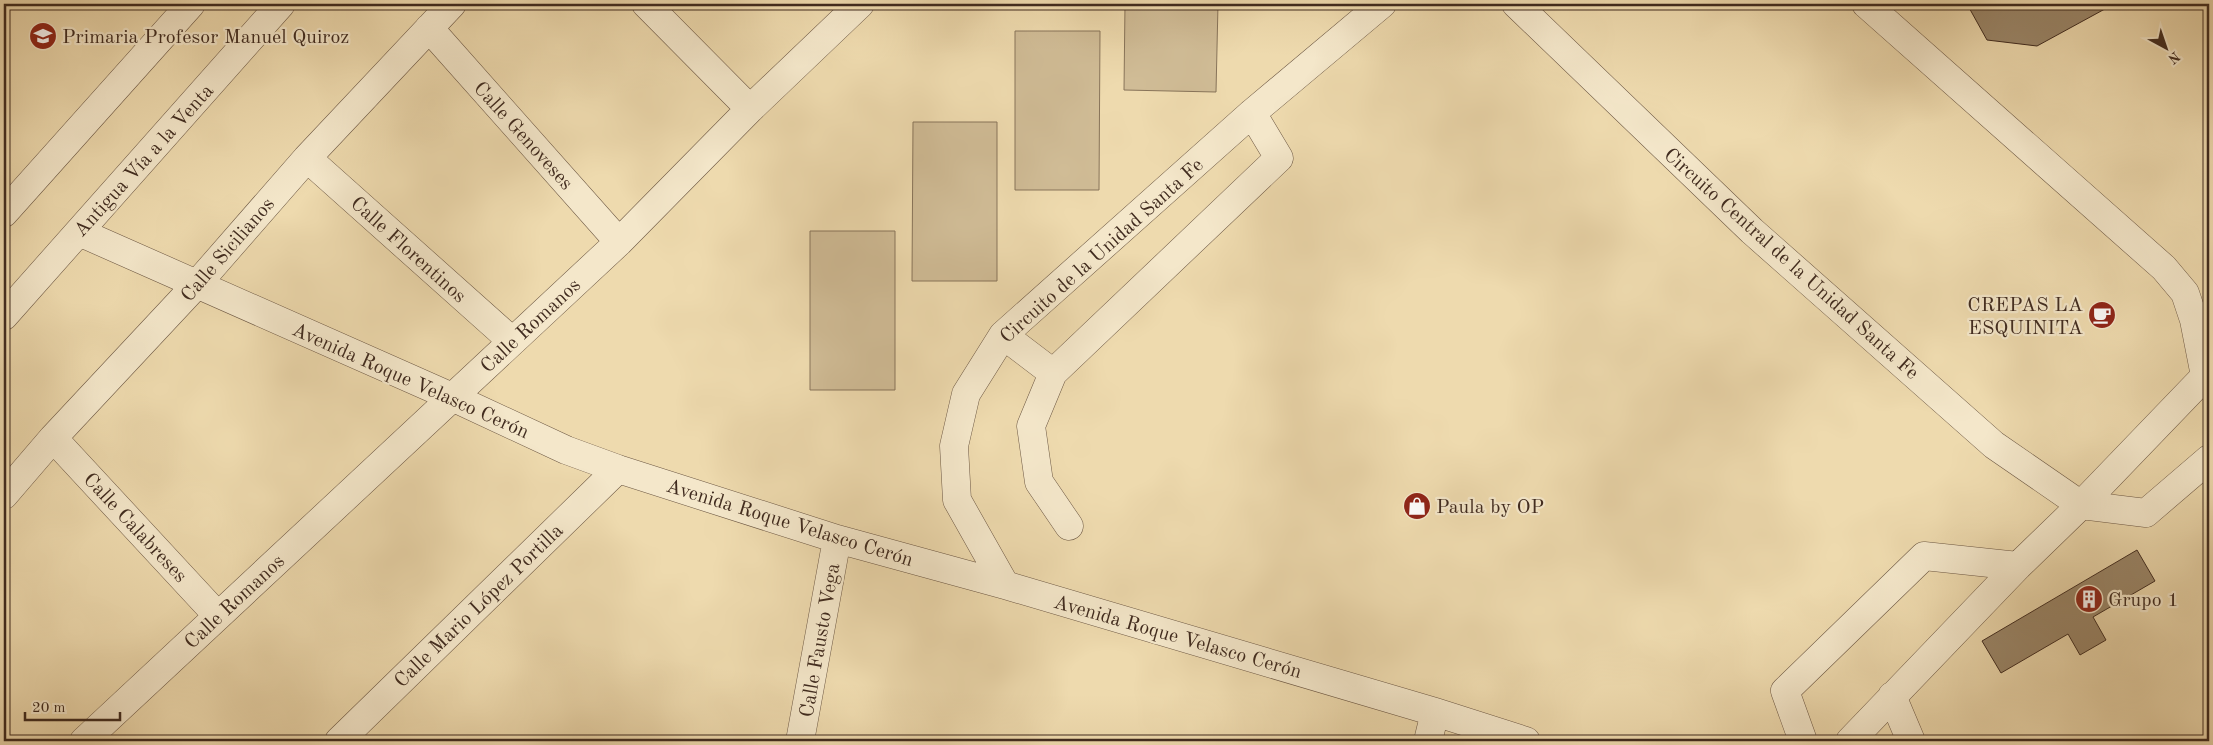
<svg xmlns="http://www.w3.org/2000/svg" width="2213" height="745" viewBox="0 0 2213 745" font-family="'Old Standard TT',serif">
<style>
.green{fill:#d0bc96;stroke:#88745a}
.building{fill:#9a8669;stroke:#402b1f}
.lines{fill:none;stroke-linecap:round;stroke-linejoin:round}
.minor-casing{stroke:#6c5743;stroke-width:29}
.minor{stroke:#f4e7ca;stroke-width:28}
.labels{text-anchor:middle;stroke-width:4.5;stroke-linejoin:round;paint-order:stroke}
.poi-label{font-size:20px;fill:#402b1f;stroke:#f4e7ca;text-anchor:start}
.street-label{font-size:20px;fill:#402b1f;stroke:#f4e7ca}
</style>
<rect width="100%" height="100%" fill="#eedaae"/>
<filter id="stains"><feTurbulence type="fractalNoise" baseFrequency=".004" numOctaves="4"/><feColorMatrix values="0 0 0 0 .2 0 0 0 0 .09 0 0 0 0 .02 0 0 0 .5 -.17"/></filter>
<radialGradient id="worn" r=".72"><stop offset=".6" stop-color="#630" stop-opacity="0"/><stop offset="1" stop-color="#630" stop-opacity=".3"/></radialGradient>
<path class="green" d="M1125,4H1218L1216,92L1124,90Z
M1015,31H1100L1099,190H1015Z
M913,122H997V281H912Z
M810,231H895V390H810Z"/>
<path class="building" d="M1967,4H2114L2037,46L1987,40Z
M2137,550L2155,581L2093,617L2106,640L2080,655L2068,634L2001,673L1982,641Z"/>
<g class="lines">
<g class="minor-casing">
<path id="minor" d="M646,4L750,109
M1516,4L1752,231L1994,445L2081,505L2146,513L2209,459
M1866,4L2164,268L2185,293L2194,320L2205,376
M429,28L619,242
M307,158L512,341
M4,213L191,4
M79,232L452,397L566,450L618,469L837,539L1005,585L1435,712L1526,741
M4,316L281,4
M1003,335L1053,373
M53,438L218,616
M4,495L53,438L197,284L307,158L452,4
M1069,526L1039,482L1031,426L1053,373L1279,158L1252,113
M1005,585L957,500L954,446L966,394L1003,335L1252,113L1382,4
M1892,696L1911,741
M84,741L619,242L750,109L860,4
M339,741L618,469
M800,741L837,539
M1428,741L1435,712
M1803,741L1785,691L1924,556L2018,566
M1850,741L2018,566L2081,505L2209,372"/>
</g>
<use href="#minor" class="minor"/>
</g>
<defs>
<g id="school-disc" transform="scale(1.4375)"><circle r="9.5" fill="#8f2418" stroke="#f4e7ca"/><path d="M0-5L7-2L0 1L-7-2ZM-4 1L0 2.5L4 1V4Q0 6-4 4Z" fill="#fff"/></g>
<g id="cafe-disc" transform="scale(1.4375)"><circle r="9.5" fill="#8f2418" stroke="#f4e7ca"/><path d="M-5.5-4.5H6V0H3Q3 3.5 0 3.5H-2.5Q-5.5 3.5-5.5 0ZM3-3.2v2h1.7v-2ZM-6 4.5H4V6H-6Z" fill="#fff"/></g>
<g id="shop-disc" transform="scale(1.4375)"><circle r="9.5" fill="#8f2418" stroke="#f4e7ca"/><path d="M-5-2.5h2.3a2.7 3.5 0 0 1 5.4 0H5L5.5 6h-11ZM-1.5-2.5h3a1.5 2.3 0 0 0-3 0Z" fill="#fff"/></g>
<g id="building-disc" transform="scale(1.4375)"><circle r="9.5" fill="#8f2418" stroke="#f4e7ca"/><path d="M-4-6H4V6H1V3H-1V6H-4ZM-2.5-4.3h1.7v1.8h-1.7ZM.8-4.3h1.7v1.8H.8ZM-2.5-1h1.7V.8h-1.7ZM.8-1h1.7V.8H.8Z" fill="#fff"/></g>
</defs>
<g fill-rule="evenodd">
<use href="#school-disc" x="43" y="36"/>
<use href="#cafe-disc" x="2102" y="315"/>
<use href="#shop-disc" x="1417" y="506"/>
<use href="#building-disc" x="2089" y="599"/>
</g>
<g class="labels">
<g class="poi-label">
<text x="62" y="43">Primaria Profesor Manuel Quiroz</text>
<text x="2083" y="311" text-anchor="end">CREPAS LA<tspan x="2083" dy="23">ESQUINITA</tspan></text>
<text x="1436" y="513">Paula by OP</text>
<text x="2108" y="606">Grupo 1</text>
</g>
<g class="street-label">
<text transform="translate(524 135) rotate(48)" y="7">Calle Genoveses</text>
<text transform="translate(143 160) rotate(-48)" y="7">Antigua Vía a la Venta</text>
<text transform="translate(227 249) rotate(-49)" y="7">Calle Sicilianos</text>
<text transform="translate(409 249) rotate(42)" y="7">Calle Florentinos</text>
<text transform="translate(1101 250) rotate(-42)" y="7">Circuito de la Unidad Santa Fe</text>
<text transform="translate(1792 263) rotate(42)" y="7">Circuito Central de la Unidad Santa Fe</text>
<text transform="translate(530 325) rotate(-43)" y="7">Calle Romanos</text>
<text transform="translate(411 380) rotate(24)" y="7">Avenida Roque Velasco Cerón</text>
<text transform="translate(790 522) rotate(17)" y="7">Avenida Roque Velasco Cerón</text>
<text transform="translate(136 527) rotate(47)" y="7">Calle Calabreses</text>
<text transform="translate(234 601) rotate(-43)" y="7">Calle Romanos</text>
<text transform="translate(478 605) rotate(-44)" y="7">Calle Mario López Portilla</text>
<text transform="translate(1178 636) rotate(16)" y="7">Avenida Roque Velasco Cerón</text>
<text transform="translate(819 640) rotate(-80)" y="7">Calle Fausto Vega</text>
</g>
</g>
<rect width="2213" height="745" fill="none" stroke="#eedaae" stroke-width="20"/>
<rect x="5" y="5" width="2203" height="735" fill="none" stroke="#402b1f" stroke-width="2.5"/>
<rect x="10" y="10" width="2193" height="725" fill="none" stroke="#402b1f"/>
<g transform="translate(2166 48) rotate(140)" stroke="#f4e7ca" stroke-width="4" paint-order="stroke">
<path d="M0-4L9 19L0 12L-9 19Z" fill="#402b1f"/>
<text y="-8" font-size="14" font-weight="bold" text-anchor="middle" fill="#402b1f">N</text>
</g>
<path d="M25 712v8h95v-8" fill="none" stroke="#402b1f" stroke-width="2.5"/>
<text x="32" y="712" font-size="15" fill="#402b1f" stroke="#f4e7ca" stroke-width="4" paint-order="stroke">20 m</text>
<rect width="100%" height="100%" filter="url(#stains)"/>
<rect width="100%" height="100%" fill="url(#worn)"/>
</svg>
